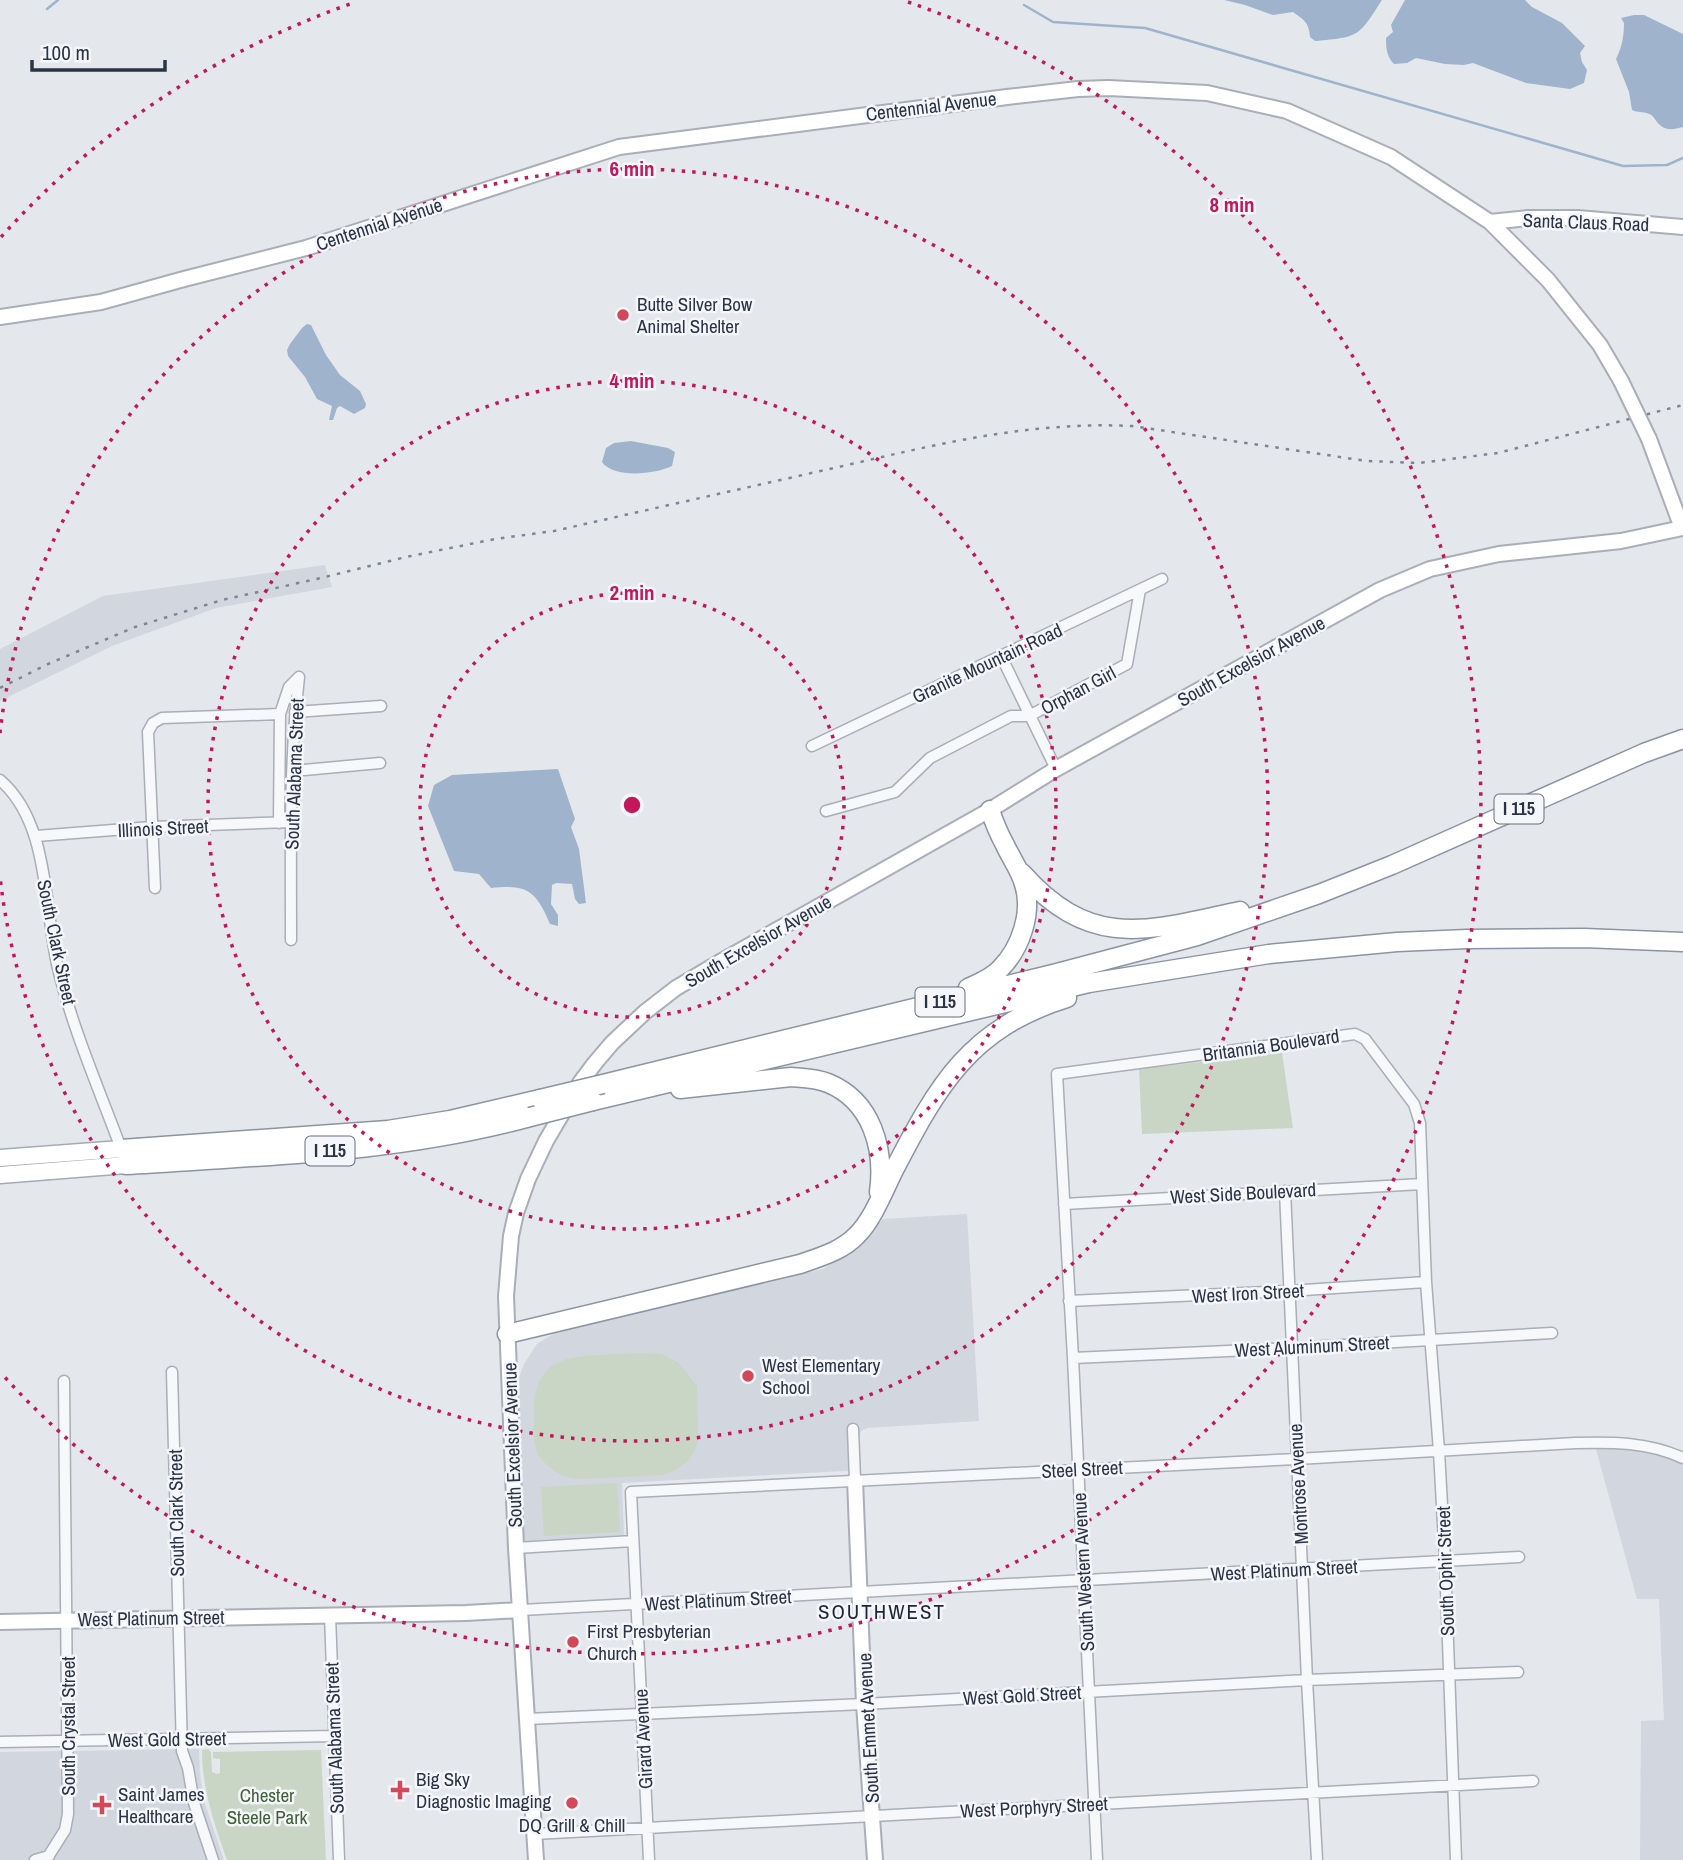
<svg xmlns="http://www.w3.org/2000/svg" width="1683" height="1860" viewBox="0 0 1683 1860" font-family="'Archivo Narrow',sans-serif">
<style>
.built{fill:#d2d6de}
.green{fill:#c9d6c5}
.water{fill:#9fb4cc}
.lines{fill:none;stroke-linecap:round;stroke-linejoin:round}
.stream{stroke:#9fb4cc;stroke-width:2.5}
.street-casing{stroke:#a9aeb7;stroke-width:13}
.secondary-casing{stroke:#a9aeb7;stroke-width:18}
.primary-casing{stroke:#a3abb8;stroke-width:19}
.highway-casing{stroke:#8b94a3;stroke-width:21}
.street{stroke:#f7f8fa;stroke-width:10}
.secondary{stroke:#fff;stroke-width:14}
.primary{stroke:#fff;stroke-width:16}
.highway{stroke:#fff;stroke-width:18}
.rail{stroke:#7d8696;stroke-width:2.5;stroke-dasharray:3.5 7;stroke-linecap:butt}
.secondary-bridge-casing{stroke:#a9aeb7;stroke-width:18;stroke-linecap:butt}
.highway-bridge-casing{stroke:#8b94a3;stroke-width:21;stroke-linecap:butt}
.secondary-bridge{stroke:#fff;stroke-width:14}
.highway-bridge{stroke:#fff;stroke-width:18}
.ring{fill:none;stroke:#c2185b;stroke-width:3.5;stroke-dasharray:3.5 7}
.poi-dot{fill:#d1495b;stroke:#f4f6f9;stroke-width:2.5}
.labels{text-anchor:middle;stroke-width:5;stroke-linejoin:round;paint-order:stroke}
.shield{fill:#f4f6f9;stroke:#676e7b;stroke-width:2}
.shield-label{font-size:18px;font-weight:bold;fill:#2b3445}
.street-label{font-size:19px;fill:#2b3445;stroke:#f4f6f9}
.poi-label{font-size:19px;fill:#2b3445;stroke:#f4f6f9;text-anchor:start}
.park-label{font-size:19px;fill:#3f6138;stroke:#f4f6f9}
.neighbourhood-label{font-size:21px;letter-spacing:2px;fill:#1d2536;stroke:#f4f6f9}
.centre{fill:#c2185b;stroke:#f4f6f9;stroke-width:3.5}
.ring-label{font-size:21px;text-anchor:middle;font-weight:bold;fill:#c2185b;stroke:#f4f6f9;stroke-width:5;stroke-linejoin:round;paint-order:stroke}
</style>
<rect width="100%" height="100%" fill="#e4e7ec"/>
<path class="built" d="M325,565L332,587L216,608L112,646L0,701V649L103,596Z
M967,1214L979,1421L867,1428L861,1431L859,1438L861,1470L622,1483L624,1535L524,1541L515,1388L524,1364L537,1344L561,1329L823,1269L853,1250L883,1219Z
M1594,1442L1683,1458V1860H1640L1641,1721L1664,1720L1659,1599H1637Z
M199,1749L200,1774L204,1801L224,1860H0V1752Z"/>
<path class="green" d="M1282,1053L1293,1128L1142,1134L1139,1069Z
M640,1353L661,1354L678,1362L697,1386L698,1441L695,1450L688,1461L676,1470L662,1475L579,1479C560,1478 539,1464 535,1445C533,1436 534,1426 534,1417C533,1397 536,1376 555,1364C573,1353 617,1355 640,1353Z
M617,1483L620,1532L544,1536L541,1487Z
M208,1749L211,1752L212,1772L217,1774L220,1773V1759L213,1758V1752L321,1750L326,1860H227C214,1823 202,1789 202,1750Z"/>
<path class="water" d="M1224,0H1382C1358,37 1360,37 1315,41L1310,37C1309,22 1304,20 1293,12L1273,15L1245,5Z
M1405,0H1525L1532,7L1562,23L1585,46L1580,53L1582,62L1587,70L1584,83L1570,89L1526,83L1473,63L1464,65L1445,64L1416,58L1407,63L1394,64C1387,57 1386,49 1386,38L1393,32L1391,25Z
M1634,15H1644L1683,34V127C1672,130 1664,131 1657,122C1654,118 1653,115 1649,114C1642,111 1638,113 1632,110L1629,92L1616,59C1622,47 1624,36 1624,23L1621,18Z
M307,324L311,325L326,355L340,375L360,391L366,404L365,408L354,414L340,406L337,408L333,420H329L332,406L317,399L305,377L288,356L287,350L290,344L302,328Z
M631,441L668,448L675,452L672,466C656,474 614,479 602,462L606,448L614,443Z
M558,769L575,819L571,827L579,849L586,903L579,904L575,899L572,884L556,883L552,885L551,904L558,915V926L550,924C536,891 528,884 491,888L479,874L454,871L428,806L434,785L452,775Z"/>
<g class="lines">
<path class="stream" d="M1024,5L1053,22L1145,28L1623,166L1667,165L1683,158
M47,9L58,0"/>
<g class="street-casing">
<path id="street" d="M1001,656L1056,769
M295,712L381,706
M812,746L1162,579
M293,771L380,763
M0,780C49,822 44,905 57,964C72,1028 99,1089 122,1151
M826,811L895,792L930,758L1011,716H1029L1127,664L1140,590
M279,823L280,714L289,687L299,677
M36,836L152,827L291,822
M155,888L148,732L153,723L162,718L280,714
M291,940C291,852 289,764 299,677
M1285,1191L1307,1680L1317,1860
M1064,1204L1422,1184
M1069,1301L1289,1291L1426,1282
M1073,1358L1292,1348L1552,1333
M172,1372L182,1751L188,1768L194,1803L213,1860
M853,1429L855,1480
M516,1548L633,1541
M521,1610L1519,1557
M330,1615L339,1860
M527,1719L864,1704L1307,1680L1518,1672
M0,1742L334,1736
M534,1834L1533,1781
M35,1860L49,1856
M46,1860L65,1830L68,1814L64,1381
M649,1860L631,1492L1297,1459L1575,1443C1613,1442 1648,1442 1683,1458
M1097,1860L1073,1358L1057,1074L1355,1034L1365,1039L1414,1104L1420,1123L1426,1282L1439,1451L1445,1560L1456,1860"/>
</g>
<g class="secondary-casing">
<path id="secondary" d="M1490,222L1528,218H1578L1683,227
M0,317L101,302L184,279L306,248L619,147L1007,97L1078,89L1109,88L1207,93L1287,111L1391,157L1490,222L1548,280L1600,345L1621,381
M855,1480L864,1704L875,1860
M0,1622L466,1613L521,1610
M536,1860L516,1548L506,1296L511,1236L516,1213L528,1179L546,1141L580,1083L595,1063L612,1043L645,1012L676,988L720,962L990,810L1056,769L1380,590L1430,569L1499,554L1621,541L1682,528L1649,439"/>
</g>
<g class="primary-casing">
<path id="primary" d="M0,1158L121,1149
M0,1175L126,1165"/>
</g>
<g class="highway-casing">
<path id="highway" d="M1022,873C1092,952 1150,930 1240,911
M968,988C979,983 992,978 1000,969C1021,948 1033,912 1024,884C1020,870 1011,858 1005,845C999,834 994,822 990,810
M603,1084L1057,973L1197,936L1319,894L1392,865L1644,753L1683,739
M680,1089L791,1077C803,1078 816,1078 828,1083C872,1101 885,1149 879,1192
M593,1101L1089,983L1269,954L1397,942L1467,939L1584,938L1683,942
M121,1149L388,1130L450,1120L540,1099
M126,1165C262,1156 398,1153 530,1117
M507,1334L800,1264C820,1257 842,1251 857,1235C873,1219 884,1190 894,1170C938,1085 970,1028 1067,998"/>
</g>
<use href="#street" class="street"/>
<use href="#secondary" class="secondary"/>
<use href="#primary" class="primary"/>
<use href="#highway" class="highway"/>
<path class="rail" d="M0,688L48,664L135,627L222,600L321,578L406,557L495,539L554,531C647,510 740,489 834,468C935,445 1027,421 1132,426L1367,461L1419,463L1498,453L1683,405"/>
<g class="secondary-bridge-casing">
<path id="secondary-bridge" d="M1621,381L1649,439"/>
</g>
<g class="highway-bridge-casing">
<path id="highway-bridge" d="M540,1099L603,1084
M530,1117L593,1101"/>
</g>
<use href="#secondary-bridge" class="secondary-bridge"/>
<use href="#highway-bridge" class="highway-bridge"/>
</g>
<g class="ring">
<circle cx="632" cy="805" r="212"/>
<circle cx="632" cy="805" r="424"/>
<path d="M0 733A636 636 0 1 1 0 877"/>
<path d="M1 237A849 849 0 0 1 356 2M908 2A849 849 0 1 1 1 1373"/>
</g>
<g class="poi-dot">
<circle cx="623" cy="315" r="7"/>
<circle cx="748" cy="1376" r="7"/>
<circle cx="573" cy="1642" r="7"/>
<path d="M396.5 1779.5h7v7h7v7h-7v7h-7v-7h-7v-7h7z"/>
<circle cx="572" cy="1803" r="7"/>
<path d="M98.5 1794.5h7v7h7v7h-7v7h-7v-7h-7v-7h7z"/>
</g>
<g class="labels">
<g class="shield">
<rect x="1494.5" y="794.5" width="49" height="29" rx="5"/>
<rect x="915.5" y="987.5" width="49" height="29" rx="5"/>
<rect x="305.5" y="1136.5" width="49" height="29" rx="5"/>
</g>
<g class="shield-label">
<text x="1519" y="815">I 115</text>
<text x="940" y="1008">I 115</text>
<text x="330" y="1157">I 115</text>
</g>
<g class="street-label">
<text transform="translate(931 106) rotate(-7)" y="7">Centennial Avenue</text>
<text transform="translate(1586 222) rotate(2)" y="7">Santa Claus Road</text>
<text transform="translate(379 224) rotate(-18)" y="7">Centennial Avenue</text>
<text transform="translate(1251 661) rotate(-29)" y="7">South Excelsior Avenue</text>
<text transform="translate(987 663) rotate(-25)" y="7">Granite Mountain Road</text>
<text transform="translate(1078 690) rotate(-28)" y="7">Orphan Girl</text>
<text transform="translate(294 774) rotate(-88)" y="7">South Alabama Street</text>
<text transform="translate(163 828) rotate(-3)" y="7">Illinois Street</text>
<text transform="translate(758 941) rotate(-30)" y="7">South Excelsior Avenue</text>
<text transform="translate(57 942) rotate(78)" y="7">South Clark Street</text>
<text transform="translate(1271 1045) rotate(-8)" y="7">Britannia Boulevard</text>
<text transform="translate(1243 1193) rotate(-3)" y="7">West Side Boulevard</text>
<text transform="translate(1248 1293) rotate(-3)" y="7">West Iron Street</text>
<text transform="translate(1312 1346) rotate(-3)" y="7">West Aluminum Street</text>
<text transform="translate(512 1445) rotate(-92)" y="7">South Excelsior Avenue</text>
<text transform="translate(1082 1469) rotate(-3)" y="7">Steel Street</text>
<text transform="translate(1298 1484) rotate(-93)" y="7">Montrose Avenue</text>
<text transform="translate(176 1513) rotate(-91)" y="7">South Clark Street</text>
<text transform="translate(1284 1570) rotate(-3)" y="7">West Platinum Street</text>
<text transform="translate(1445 1571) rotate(-92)" y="7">South Ophir Street</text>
<text transform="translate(1083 1572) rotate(-93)" y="7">South Western Avenue</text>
<text transform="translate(718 1600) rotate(-3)" y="7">West Platinum Street</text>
<text transform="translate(151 1618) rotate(-1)" y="7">West Platinum Street</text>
<text transform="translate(1022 1695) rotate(-3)" y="7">West Gold Street</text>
<text transform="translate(68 1726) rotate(-90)" y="7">South Crystal Street</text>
<text transform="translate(868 1728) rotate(-93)" y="7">South Emmet Avenue</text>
<text transform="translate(334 1738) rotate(-92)" y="7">South Alabama Street</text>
<text transform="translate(167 1739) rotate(-1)" y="7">West Gold Street</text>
<text transform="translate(643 1739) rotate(-93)" y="7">Girard Avenue</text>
<text transform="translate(1034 1807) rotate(-3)" y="7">West Porphyry Street</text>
</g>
<g class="poi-label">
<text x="637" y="311">Butte Silver Bow<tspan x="637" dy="22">Animal Shelter</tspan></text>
<text x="762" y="1372">West Elementary<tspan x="762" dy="22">School</tspan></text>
<text x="587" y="1638">First Presbyterian<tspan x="587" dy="22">Church</tspan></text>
<text x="416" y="1786">Big Sky<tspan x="416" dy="22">Diagnostic Imaging</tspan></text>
<text x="118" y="1801">Saint James<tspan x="118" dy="22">Healthcare</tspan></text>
<text x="572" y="1832" text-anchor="middle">DQ Grill &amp; Chill</text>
</g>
<g class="park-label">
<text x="267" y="1802">Chester<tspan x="267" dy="22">Steele Park</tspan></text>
</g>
<g class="neighbourhood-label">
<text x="882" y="1619">SOUTHWEST</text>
</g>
</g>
<circle cx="632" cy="805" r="10" class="centre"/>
<g class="ring-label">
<text x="632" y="176">6 min</text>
<text x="1232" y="212">8 min</text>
<text x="632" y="388">4 min</text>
<text x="632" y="600">2 min</text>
</g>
<path d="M32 60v10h133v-10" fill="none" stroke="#2b3445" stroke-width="3.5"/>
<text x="42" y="60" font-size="21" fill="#2b3445" stroke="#f4f6f9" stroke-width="5" paint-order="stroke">100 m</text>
</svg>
